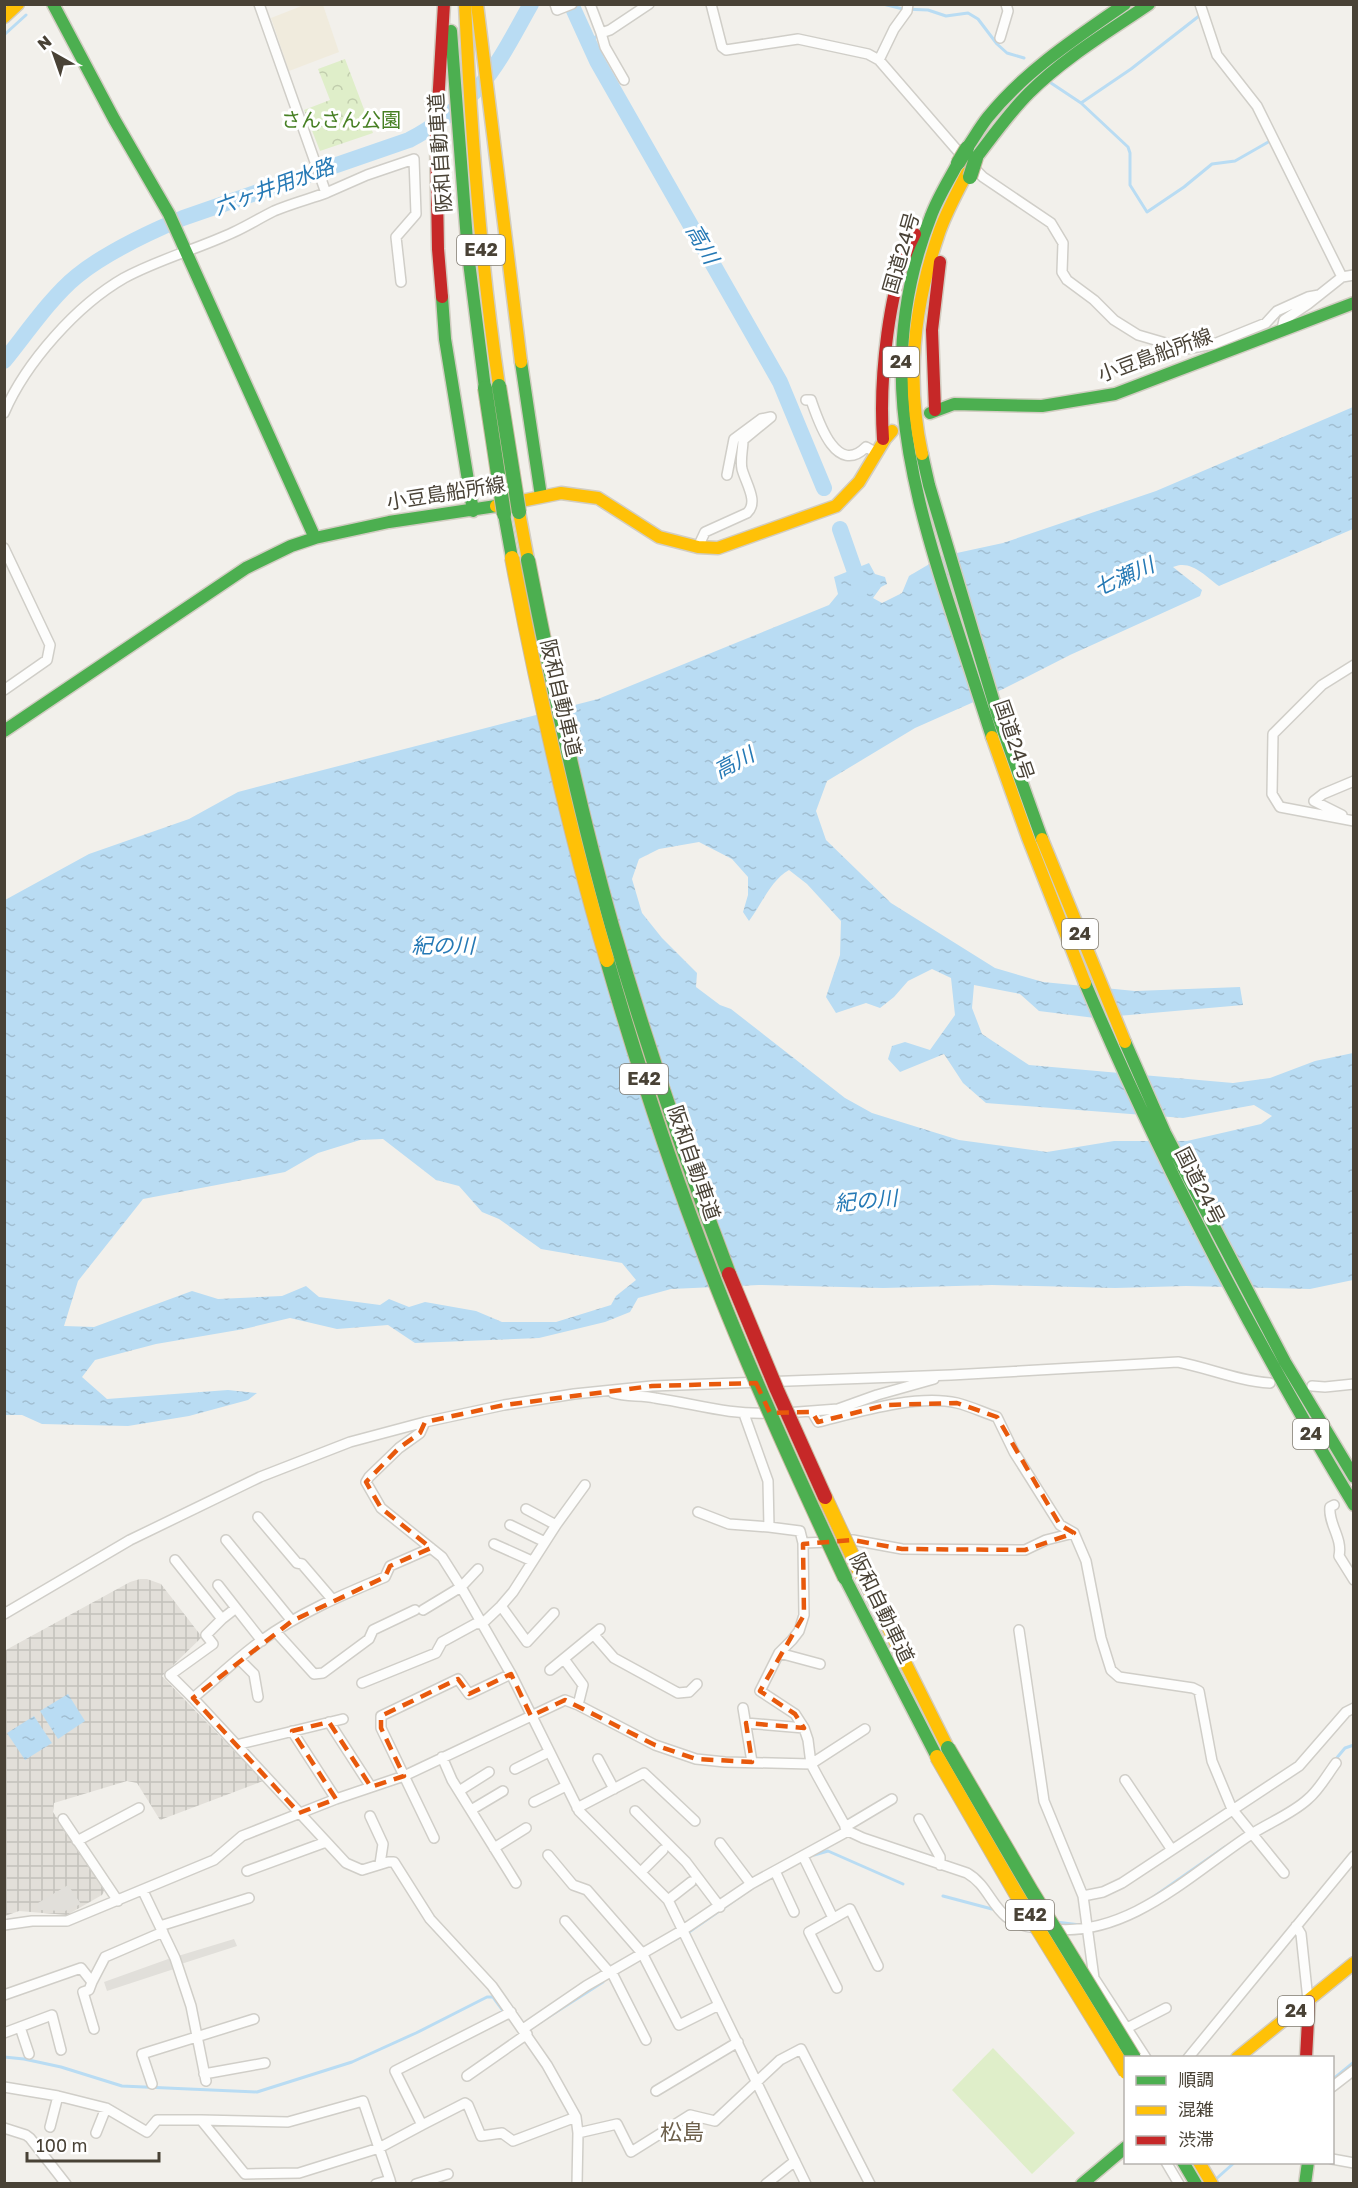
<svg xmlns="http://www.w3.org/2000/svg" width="1358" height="2188" viewBox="0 0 1358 2188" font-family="'Golos Text','Noto Sans JP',sans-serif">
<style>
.industrial{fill:url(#industrial-grid)}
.education{fill:#f0ebdd}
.grass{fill:#dfeec9}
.park{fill:url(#park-crowns)}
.parking{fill:#e1dfda}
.water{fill:url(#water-ripples);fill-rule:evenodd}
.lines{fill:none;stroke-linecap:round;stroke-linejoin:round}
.stream{stroke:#b9dcf3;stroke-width:3}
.river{stroke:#b9dcf3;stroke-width:16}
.street-casing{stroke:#d0cec8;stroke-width:12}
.fast-casing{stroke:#d2cdc2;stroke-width:15}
.slow-casing{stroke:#d2cdc2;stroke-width:15}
.jam-casing{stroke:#d2cdc2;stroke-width:15}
.street{stroke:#fdfdfc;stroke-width:9}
.fast{stroke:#4caf50;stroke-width:12}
.slow{stroke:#ffc107;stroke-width:12}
.jam{stroke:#c62828;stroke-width:12}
.fast-bridge-casing{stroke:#ccbda5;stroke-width:16;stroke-linecap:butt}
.slow-bridge-casing{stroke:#ccbda5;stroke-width:16;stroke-linecap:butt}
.jam-bridge-casing{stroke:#ccbda5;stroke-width:16;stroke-linecap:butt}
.fast-bridge{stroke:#4caf50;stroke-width:14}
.slow-bridge{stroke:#ffc107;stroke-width:14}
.jam-bridge{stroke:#c62828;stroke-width:14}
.marked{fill:none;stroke:#e8590c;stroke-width:4.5;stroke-dasharray:12 8;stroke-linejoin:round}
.labels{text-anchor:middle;stroke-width:6;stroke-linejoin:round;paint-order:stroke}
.shield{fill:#fff;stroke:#807b72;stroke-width:1.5}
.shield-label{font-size:18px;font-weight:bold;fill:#494236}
.park-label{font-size:20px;fill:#478024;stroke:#fff}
.street-label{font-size:20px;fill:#494236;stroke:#fff}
.water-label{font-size:21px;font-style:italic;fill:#2579b5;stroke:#fff}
.quarter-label{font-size:22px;fill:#6d604c;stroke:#fff}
</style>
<defs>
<pattern id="industrial-grid" width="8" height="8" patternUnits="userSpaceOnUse" patternTransform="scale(1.5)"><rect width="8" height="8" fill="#e2dfd9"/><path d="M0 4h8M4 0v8" fill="none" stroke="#c3c1bb"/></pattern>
<pattern id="park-crowns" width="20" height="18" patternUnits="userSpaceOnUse" patternTransform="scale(1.5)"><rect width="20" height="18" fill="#dfeec9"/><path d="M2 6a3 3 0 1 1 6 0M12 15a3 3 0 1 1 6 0" fill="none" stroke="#c1cdad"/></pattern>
<pattern id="water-ripples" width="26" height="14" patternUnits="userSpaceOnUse" patternTransform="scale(1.5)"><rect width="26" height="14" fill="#b9dcf3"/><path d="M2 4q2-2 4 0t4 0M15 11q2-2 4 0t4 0" fill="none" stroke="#a1bed1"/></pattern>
</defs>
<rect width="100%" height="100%" fill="#f2f0eb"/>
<path class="industrial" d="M140,1579H147L161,1584L202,1637L162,1676L263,1781L160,1820L137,1783L127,1781L54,1803L53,1812L105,1890L102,1895L67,1915L19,1911L5,1916L4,1651L130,1582Z"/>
<path class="education" d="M304,5H323L339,52L289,71L271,18Z"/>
<path class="grass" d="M993,2048L1075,2133L1032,2174L952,2090Z"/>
<path class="park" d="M345,59L373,133L320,151L304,110L330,100L318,69Z"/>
<path class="parking" d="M68,1885L81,1904L65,1911L38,1910V1903Z
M234,1939L237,1946L181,1964L178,1956Z
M171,1958L174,1969L107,1991L104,1982Z"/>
<path class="water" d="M1353,407V529L1219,586C1205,576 1191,559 1173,567L1202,590L1200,596L1070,655L1003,689L915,728L827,781L816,811L826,840L891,903L995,968L1043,982L1135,991L1240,987L1243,1005L1095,1018L1039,1011L1020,994L974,985L972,1008L982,1034L1029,1065L1233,1083L1270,1078L1315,1061L1353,1053V1280L1310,1289L1186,1286L1115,1288L992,1285L883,1288L759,1285L671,1289L638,1298L630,1312L605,1322L539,1338L415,1343L388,1325L337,1329L290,1318L244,1329L156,1344L95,1360L82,1377L107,1399L228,1390L257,1393L248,1400L189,1416L128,1426L42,1424L22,1415H5V900L89,854L189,819L238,792L598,699L829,605L838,594L834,577L869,563L875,574L885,577L887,584L881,587L873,598L882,603L902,593L909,576L943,556L1003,543L1156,491ZM699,842L732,859L748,877V895L743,912L749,921C762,904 770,881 789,870L807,884L841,921L840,955L826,997L836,1013L866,1003L880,1008L894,997L908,981L932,969L951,978L955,1015L930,1050L905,1042L892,1046L888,1059L900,1072L944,1054L963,1083L986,1103L1183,1118L1254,1105L1272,1116L1261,1124L1187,1141H1114L1047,1152L959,1140L872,1113L845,1098L731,1009L720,1005L696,987L697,973L662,938L642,913L632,879L639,859L659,849ZM383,1139L436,1180L459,1186L482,1212L499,1219L541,1249L622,1263L636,1280L616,1296L611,1305L556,1322H502L476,1311L425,1302L409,1307L389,1299L380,1305L319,1297L306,1286L282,1296L218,1299L192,1291L94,1327L64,1326L78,1281L143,1199L285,1172L318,1153L360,1140Z
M68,1694L85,1721L58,1739L40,1711Z
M34,1716L52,1743L25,1760L7,1733Z"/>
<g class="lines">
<path class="stream" d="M883,4L903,9L928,10L946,16L968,13L978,19L997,44L1007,53L1024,58
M4,35L26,15
M587,43L597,36
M1051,83L1081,103L1128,147L1130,153V185L1147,212L1184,187L1212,164L1235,161L1270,141
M1081,103L1131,69L1199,16
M1335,1760L1345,1748L1354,1745
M814,1855L828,1851L903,1884
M943,1896L992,1909
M1152,1898L1225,1847
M1010,1913L1023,1916
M1056,1922L1080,1925
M689,1932L755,1886
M665,1945L682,1936
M528,2030L603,1982
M4,2057L24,2059L61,2067L122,2086L257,2092L352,2062L416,2033L487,1997H493L504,2012
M1332,2080L1354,2062
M1216,2179L1235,2162"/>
<path class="river" d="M571,4L597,61L780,382L824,488
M4,361C26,334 51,297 77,276C105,253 150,232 183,218L409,140C431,129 463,105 479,87C500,63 515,32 531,4
M840,529L861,589"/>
<g class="street-casing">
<path id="street" d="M555,4L557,10L572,4
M590,4L601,33L610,30L649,4
M711,4L722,47L726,50L798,39L868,54L879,60L963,157
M1200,4L1217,55L1257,106L1342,277
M601,33L605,47L624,80
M1000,38L1008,11L1006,4
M879,60L894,29L907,11L908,4
M973,167L983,177L1051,223L1063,243L1062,272L1067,280L1094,300L1114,320L1138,335L1186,349L1214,344L1266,323L1277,311L1308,297L1319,295
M326,193L367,175L414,159L416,214L396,237L401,282
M1282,329L1284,320L1308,304L1342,277L1354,275
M806,400H811C818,420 836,477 866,447L877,453
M4,413C26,362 77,305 124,278C159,259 198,249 234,232C247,226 260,218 274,211C290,204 309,199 326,193L259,4
M698,547L705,532L747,513C759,502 746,484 742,469C740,460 743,449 743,440L771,417L761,419L734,439L727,475
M4,548L50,645L47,660L4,690
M1354,665L1322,685L1273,734L1272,794L1280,807L1354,821
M1342,815L1314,801L1323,794L1354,781
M1312,1386L1325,1387L1354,1384
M613,1393C627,1397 641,1395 655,1398C697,1404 726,1415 771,1413
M812,1412L818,1422C858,1412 916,1394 957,1403C970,1406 984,1413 997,1417L1014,1452L1060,1525L1074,1533L1086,1561L1101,1638L1111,1670L1119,1677L1193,1688L1199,1691L1212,1761L1232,1809L1284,1873
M785,1413L838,1409L877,1395L934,1379
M744,1414L768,1481L769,1527L800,1531L803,1543L804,1615L799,1631L792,1640L779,1653L760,1691L795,1714L804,1728L808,1740L811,1764L818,1777L848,1831L863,1838L967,1873C995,1889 991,1923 1036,1928
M425,1422L420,1433L399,1448L369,1477L366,1482L381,1508L442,1557L461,1587L511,1674L579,1811L668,1900L806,2184
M1334,1505L1330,1507C1328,1524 1343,1538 1339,1556L1354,1580
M526,1509L556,1525
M698,1512L729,1524L769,1527
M258,1517L297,1563L302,1564L332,1599
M510,1525L545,1542
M226,1540L292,1621
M844,1540H853L902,1549L1025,1550L1046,1540L1074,1533
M803,1543L830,1542
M494,1544L532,1561
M175,1560L222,1619L236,1608L262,1641
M218,1585L236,1608
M501,1606L527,1642L554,1613
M423,1610L461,1587L478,1569
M4,1614L130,1540L260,1477L350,1442L425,1422L504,1405L574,1394L652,1386L951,1375L1178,1362C1209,1368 1238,1381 1270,1383
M222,1619L206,1635L213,1644L170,1675L193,1698L346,1863L362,1870L388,1862H394L430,1919L492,1986L547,2065L576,2117L578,2133L577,2184
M1019,1630L1044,1801L1083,1896L1094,1978L1146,2058
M276,1632L314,1674L323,1673L369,1639L373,1630L415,1610
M594,1635L614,1658L678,1693L689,1692L697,1684
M779,1653L820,1664
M239,1659L254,1674L258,1697
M564,1659L583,1685L578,1705
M550,1670L600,1629
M362,1683L436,1653L442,1642L475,1624L483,1623L501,1606L513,1592L556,1525L585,1485
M193,1698C216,1679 237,1658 261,1641C299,1613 342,1595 385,1577L390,1566L431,1548
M743,1708L752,1762
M329,1722L371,1787
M746,1723L804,1728
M292,1731L336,1799
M240,1744L343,1719
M442,1757L452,1780L516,1883
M598,1759L614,1789
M515,1769L549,1752
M1125,1780L1172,1850
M459,1791L489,1772
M534,1802L566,1786
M577,1808L644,1773L695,1821
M471,1810L503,1791
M635,1811L686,1862L720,1907
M370,1816L383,1844L380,1864
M63,1819L118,1901
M919,1819L940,1857V1865
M845,1827L892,1799
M434,1838L381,1728V1716L458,1679L469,1694L511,1674
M77,1841L139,1808
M720,1843L751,1884
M494,1848L526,1828
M548,1855L573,1885L587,1890L642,1953L679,2025L719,2005
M803,1856L833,1918
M247,1871L326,1842
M775,1871L794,1912
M641,1872L663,1850
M143,1891L175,1958L191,2006L206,2081
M1083,1896L1103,1892L1122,1883L1299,1766L1346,1712L1354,1708
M668,1900L691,1882
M565,1921L609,1972
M4,1925L32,1921H67L214,1860L242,1836L336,1799L404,1776L565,1700L578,1705L655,1745L696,1759L725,1762L811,1764L865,1729
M160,1926L249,1898
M1296,1926L1301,1934L1308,2000
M1053,1929C1128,1937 1191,1874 1250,1835C1268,1823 1292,1814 1308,1799C1319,1790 1327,1775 1336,1763
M611,1971L646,2040
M92,1982L105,1957L163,1932
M837,1988L809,1932L850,1909L878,1966
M4,1995L81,1968L92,1982L89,1990L83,1992L94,2029
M20,2027L29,2054
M1127,2028L1166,2008
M523,2029L586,1986L683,1930L751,1884L848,1831
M4,2033L52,2015L61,2050
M1188,2058L1354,1856
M204,2074L265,2063
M467,2076L527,2034
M152,2084L142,2054L254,2019
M4,2087L58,2096L106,2108L147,2132L157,2120H201
M1332,2087L1354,2070
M656,2091L738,2042
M422,2125L465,2103L468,2105L481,2136L502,2133L513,2141L576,2117
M50,2127L58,2096
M4,2128L26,2135L30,2138L66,2184
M96,2133L106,2108
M578,2133L617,2124L631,2152L690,2115L715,2121L780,2060L801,2049L870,2184
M1332,2159L1354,2163
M1166,2162L1179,2184
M390,2180L379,2148L299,2173L245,2174L201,2120L288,2122L363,2101L379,2148L422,2125L395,2071L511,2012
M376,2184L390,2180L391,2184
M416,2184L448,2174
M766,2184L795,2161"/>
</g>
<g class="fast-casing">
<path id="fast" d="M53,4L114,119L169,214L315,538
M451,31L468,254L485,388
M967,148C974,138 980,127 988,117C1025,71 1077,37 1125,4
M976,158C993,136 1009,113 1029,93C1064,58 1108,32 1149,4
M958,163C949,180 938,197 931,216C878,350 905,466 947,598C962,645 977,691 992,737
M442,297L445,339L473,511
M521,362L541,496
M930,413L954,404L1042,406L1115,394L1354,303
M922,454L929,485L998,716L1042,839
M504,514L512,558
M4,731L246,568L291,546L315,538L389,522L496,506
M1085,983C1161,1163 1253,1337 1354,1505
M1125,1042L1165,1133L1285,1362L1354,1477
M845,1578L937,1757
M1183,2162L1196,2184
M1082,2184L1126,2147
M1305,2184L1308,2162"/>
</g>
<g class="slow-casing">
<path id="slow" d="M465,4C471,132 480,259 499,386
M477,4L521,362
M4,17L18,4
M922,454C906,381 914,306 938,236C945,214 957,193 967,173
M496,506L561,493L598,498L659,537L698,547L718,548L836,506L859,482L885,439L892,431
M519,512L528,560
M992,737L1028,838L1085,983
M1042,839L1125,1042
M859,1570L948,1748
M1237,2058L1354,1963
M1199,2162L1212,2184"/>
</g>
<g class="jam-casing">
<path id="jam" d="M442,297L438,249L436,138L444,4
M935,410L932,330L940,262
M883,439C879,382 888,284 915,234
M1306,2058L1309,2001"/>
</g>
<use href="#street" class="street"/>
<use href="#fast" class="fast"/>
<use href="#slow" class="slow"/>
<use href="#jam" class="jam"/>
<g class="fast-bridge-casing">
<path id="fast-bridge" d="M958,163L967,148
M970,177L976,158
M499,386L519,512
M485,388L504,514
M528,560C552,683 578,805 612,926C646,1044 685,1159 729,1274
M607,960C639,1071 675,1180 717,1287C756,1386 800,1482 845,1578
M948,1748L1032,1892L1134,2058"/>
</g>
<g class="slow-bridge-casing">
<path id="slow-bridge" d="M512,558C538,693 568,828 607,960
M825,1497L859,1570
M937,1757L1015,1892L1126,2072"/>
</g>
<g class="jam-bridge-casing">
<path id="jam-bridge" d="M729,1274L777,1390L825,1497"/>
</g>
<use href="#fast-bridge" class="fast-bridge"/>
<use href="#slow-bridge" class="slow-bridge"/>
<use href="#jam-bridge" class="jam-bridge"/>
</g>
<path class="marked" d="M756,1383L770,1413L812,1412L818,1422L886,1405L957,1403L997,1417L1060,1525L1074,1533L1025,1550L902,1549L853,1540L803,1544L804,1615L760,1691L795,1714L804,1728L746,1723L752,1762L696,1759L655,1745L565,1700L531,1716L511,1674L469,1694L458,1679L381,1716V1728L404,1776L371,1787L329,1722L292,1731L336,1799L299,1813L193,1698L292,1621L385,1577L390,1566L431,1548L381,1508L366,1482L399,1448L420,1433L425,1422L504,1405L652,1386Z"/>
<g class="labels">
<g class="shield">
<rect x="457" y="235" width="48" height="30" rx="4.5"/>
<rect x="883" y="347" width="36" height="30" rx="4.5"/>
<rect x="1062" y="919" width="36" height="30" rx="4.5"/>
<rect x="620" y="1064" width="48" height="30" rx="4.5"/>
<rect x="1293" y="1419" width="36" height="30" rx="4.5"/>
<rect x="1006" y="1900" width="48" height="30" rx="4.5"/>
<rect x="1278" y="1996" width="36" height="30" rx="4.5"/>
</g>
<g class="shield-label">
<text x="481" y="256">E42</text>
<text x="901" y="368">24</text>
<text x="1080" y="940">24</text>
<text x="644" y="1085">E42</text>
<text x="1311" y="1440">24</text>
<text x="1030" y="1921">E42</text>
<text x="1296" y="2017">24</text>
</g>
<g class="park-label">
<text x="341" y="127">さんさん公園</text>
</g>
<g class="street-label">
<text transform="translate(440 153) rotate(-94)" y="7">阪和自動車道</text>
<text transform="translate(901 253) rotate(-74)" y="7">国道24号</text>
<text transform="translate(1155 355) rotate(-20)" y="7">小豆島船所線</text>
<text transform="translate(446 493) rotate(-9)" y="7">小豆島船所線</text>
<text transform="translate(561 698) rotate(77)" y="7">阪和自動車道</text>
<text transform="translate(1014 740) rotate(71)" y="7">国道24号</text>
<text transform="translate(694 1163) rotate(71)" y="7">阪和自動車道</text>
<text transform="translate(1200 1186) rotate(63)" y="7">国道24号</text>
<text transform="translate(882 1608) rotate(64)" y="7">阪和自動車道</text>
</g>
<g class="water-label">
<text transform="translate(274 187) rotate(-20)" y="7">六ヶ井用水路</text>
<text transform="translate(702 244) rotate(60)" y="7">高川</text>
<text transform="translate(1124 577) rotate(-24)" y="7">七瀬川</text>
<text transform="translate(734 763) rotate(-28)" y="7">高川</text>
<text x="443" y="953">紀の川</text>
<text transform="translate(866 1201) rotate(-5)" y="7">紀の川</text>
</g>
<g class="quarter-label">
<text x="682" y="2140">松島</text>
</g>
</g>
<rect width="1358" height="2188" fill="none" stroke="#494236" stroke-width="12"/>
<rect x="1124" y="2056" width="210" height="108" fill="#ffffff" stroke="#b6b3af" stroke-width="1.5"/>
<rect x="1136" y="2076" width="30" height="9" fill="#4caf50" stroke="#b6b3af" stroke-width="1.5"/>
<text x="1178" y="2086" font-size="18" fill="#494236">順調</text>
<rect x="1136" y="2106" width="30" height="9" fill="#ffc107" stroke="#b6b3af" stroke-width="1.5"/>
<text x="1178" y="2116" font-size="18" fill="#494236">混雑</text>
<rect x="1136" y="2136" width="30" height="9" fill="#c62828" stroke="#b6b3af" stroke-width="1.5"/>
<text x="1178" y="2146" font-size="18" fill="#494236">渋滞</text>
<g transform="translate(54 54) rotate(320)" stroke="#ffffff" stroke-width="4.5" paint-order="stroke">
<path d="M0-4.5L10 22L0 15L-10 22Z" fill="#494236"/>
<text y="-9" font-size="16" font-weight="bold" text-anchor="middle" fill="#494236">N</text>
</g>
<path d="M27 2152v9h132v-9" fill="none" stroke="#494236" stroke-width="3"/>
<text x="36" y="2152" font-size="18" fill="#494236" stroke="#ffffff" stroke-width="4.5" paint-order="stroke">100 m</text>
</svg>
